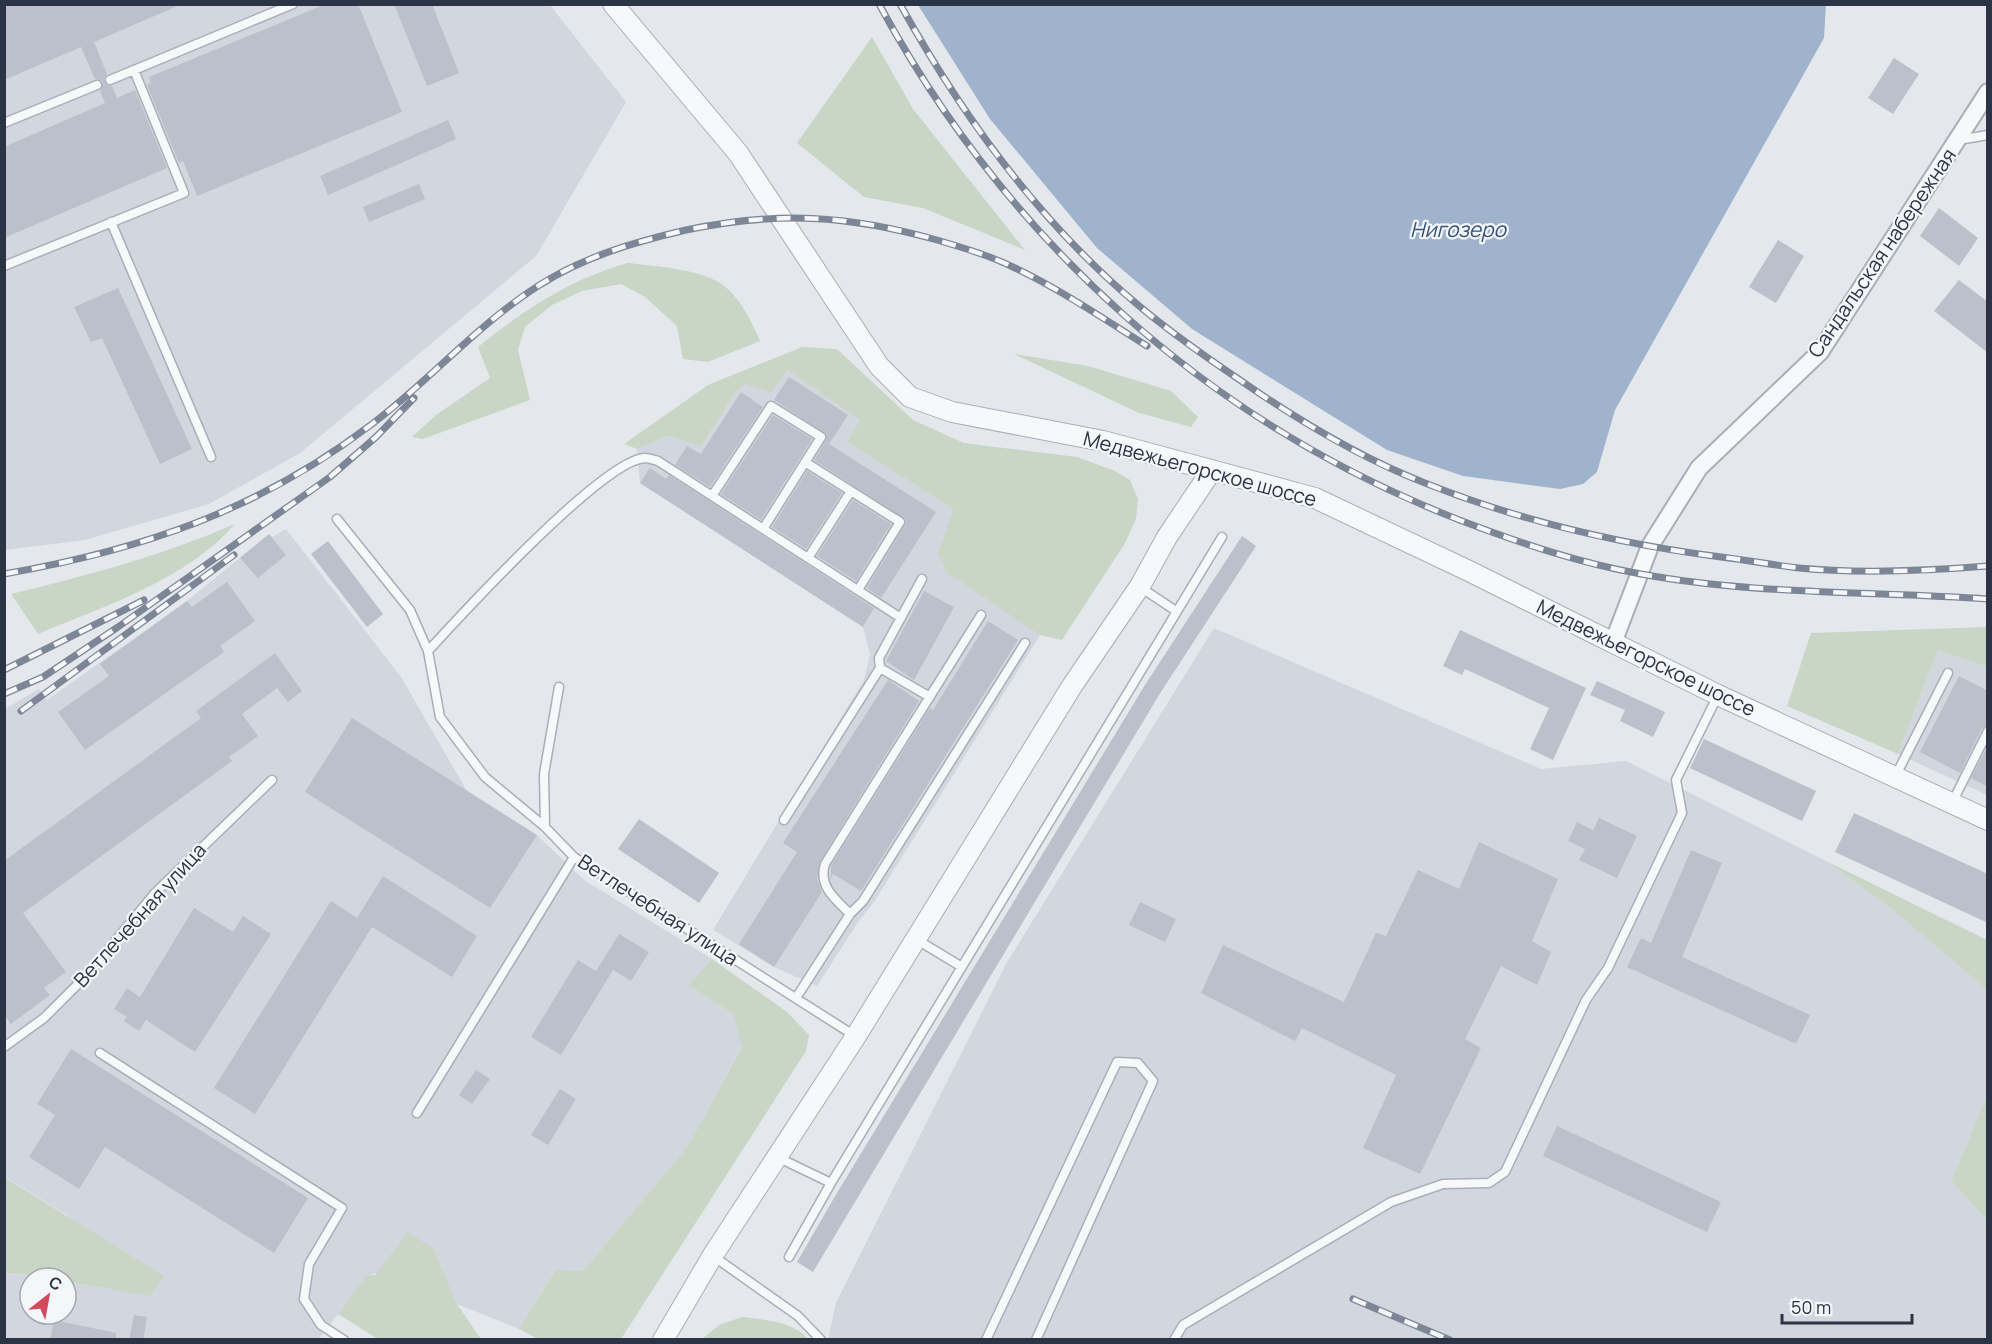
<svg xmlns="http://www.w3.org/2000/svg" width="1992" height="1344" viewBox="0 0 1992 1344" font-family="Manrope,sans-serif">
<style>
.built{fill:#d2d6de}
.green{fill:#c9d6c5}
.water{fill:#9fb4cc}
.building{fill:#bbc0ca}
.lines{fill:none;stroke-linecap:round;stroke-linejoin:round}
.service-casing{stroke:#a9aeb7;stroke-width:11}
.minor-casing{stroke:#a9aeb7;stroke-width:20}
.tertiary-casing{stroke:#a9aeb7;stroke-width:22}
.service{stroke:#f7f8fa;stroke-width:8}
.minor{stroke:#f7f8fa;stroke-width:16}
.tertiary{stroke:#f7f8fa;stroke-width:20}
.rail-casing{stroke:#7d8696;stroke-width:7}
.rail{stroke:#f4f6f9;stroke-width:4.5;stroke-dasharray:14;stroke-linecap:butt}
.labels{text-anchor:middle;stroke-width:4.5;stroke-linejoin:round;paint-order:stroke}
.street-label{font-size:20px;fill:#2b3445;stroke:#f4f6f9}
.water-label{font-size:21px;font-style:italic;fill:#34527a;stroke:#f4f6f9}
</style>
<rect width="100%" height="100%" fill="#e4e7ec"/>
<path class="built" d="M4,5H550L626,102L536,256L300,453L209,504L85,540L5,550Z
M787,370L860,420L847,442L953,509L938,553L1040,635L874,902L858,922L817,986L774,967L713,930L864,680L870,654L863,627L640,483L637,449L668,436L701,446L736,392L745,384Z
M286,529L401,677L467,791L537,835L584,880L712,959L688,985L733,1014L742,1046L687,1147L583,1271H554L519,1329L457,1304L434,1249L366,1277L319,1339H5L4,1273L52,1278H30V1314H66V1281L150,1295L67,1215L5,1177V709L39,689L47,700L187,601L269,534L272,537Z
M1214,628L1541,769L1626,761L1828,862L1894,911L1987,990V1096L1951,1181L1987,1220V1339L828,1340L836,1303L1006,964Z
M1938,650L1987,667V795L1898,754Z"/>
<path class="green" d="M872,37L913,109L1025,250L923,208L864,197L797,143Z
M628,263C654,266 698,269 720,283C740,296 751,321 760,341L708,362L683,359L677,326L645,297L621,284L582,291L552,305L525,327L518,350L530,400L423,439L412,437L436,415L490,378L478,347C526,309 568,280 628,263Z
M802,347L837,349L913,420L964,443L1077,457L1115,471L1130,480L1138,499L1136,519L1125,543L1062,640L1040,635L946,572L938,553L953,509L847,442L860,420L787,370L771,392L745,384L736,392L701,446L668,436L637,449L624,444L708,385Z
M1014,354L1088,366L1171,391L1198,417L1191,427L1139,413Z
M235,524C186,580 105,606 38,634L11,594C87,576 163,555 235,524Z
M1987,627V667L1938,650L1898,754L1787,706L1811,633Z
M1828,862L1987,940V990L1894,911Z
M712,959L787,1012L809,1035L806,1051L621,1339H538L519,1329L555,1270L583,1271L687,1147L742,1047L733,1014L688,985Z
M1987,1096V1220L1951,1181Z
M4,1177L164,1276L150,1296L66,1281V1278L5,1273Z
M408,1232L434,1249L457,1304L481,1339H378L338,1314L366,1276L375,1275Z
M742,1317C765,1320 792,1321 808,1339H702L719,1325Z"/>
<path class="water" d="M918,5L1826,4V5L1824,38L1615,410L1597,472L1583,484L1560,489L1463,476L1387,450L1192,329L1097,248L990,119Z"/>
<path class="building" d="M4,4H182L94,42L107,74L104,79L106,85L112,86L117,98L135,90L167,168L4,238V147L105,103L100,91L103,82L95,79L81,47L4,80Z
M326,4H358L402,112L197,196L183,161L179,163L147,85L151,83L149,77Z
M394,4H432L459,73L427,86Z
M1894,58L1919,74L1893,114L1868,98Z
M448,120L456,139L328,195L320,176Z
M419,184L425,199L369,222L363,207Z
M1939,208L1978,238L1959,266L1920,236Z
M1778,240L1804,256L1776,303L1749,287Z
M1959,280L1988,302V353L1934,311Z
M118,288L192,449L160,464L102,338L91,342L74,307Z
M789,377L848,415L829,444L936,512L881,598L867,588L905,525L906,520L814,460L826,440V434L774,400Z
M741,392L763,407L710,487L675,465L687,446L701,454Z
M773,415L812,439L761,520L721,494Z
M650,468L666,479L669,475L874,608L863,627L640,483Z
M807,471L842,493L806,549L772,527Z
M853,500L891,524L856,581L817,556Z
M269,534L286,555L258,578L240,558Z
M1242,536L1256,546L1159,695L813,1272L797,1262L834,1198L1145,685Z
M328,541L383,614L367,627L311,554Z
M227,582L255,621L220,646L224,652L85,750L58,712L109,676L100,664L187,601L192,607Z
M924,591L954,607L914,680L886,661Z
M988,621L1018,640L861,891L833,874L831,879V866L930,708L933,710Z
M1460,630L1586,688L1553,760L1530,749L1549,708L1465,669L1462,675L1443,666Z
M275,653L302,691L288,702L277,688L242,714L258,736L229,757L232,761L23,913L66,972L44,988L50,995L11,1024L4,1015V861L201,718L196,711Z
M1959,676L1988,691V725L1982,728L1960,773L1920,752Z
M888,680L919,701L820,861L817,879L822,892L774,967L739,944L797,852L783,843Z
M1597,681L1665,712L1653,737L1620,721L1625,710L1590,695Z
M352,718L537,835L490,908L305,792Z
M1704,739L1816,791L1802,821L1690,768Z
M1988,746V787L1971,778Z
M1854,813L1988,874V923L1835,852Z
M1599,818L1637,836L1617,878L1579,860L1585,849L1568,841L1577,822L1593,830Z
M639,819L719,873L699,903L618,849Z
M1479,842L1558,879L1532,941L1551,952L1537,985L1501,966L1465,1039L1481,1048L1420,1174L1363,1148L1396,1075L1302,1028L1295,1041L1201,993L1223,945L1344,1002L1376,933L1386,936L1418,870L1459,889Z
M1691,850L1722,863L1682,957L1810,1015L1796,1044L1627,967L1641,938L1651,943Z
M383,876L477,936L452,977L372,927L255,1114L214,1088L331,901L357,918Z
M1140,902L1176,919L1165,942L1129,925Z
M194,908L233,932L243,916L271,934L195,1052L146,1020L139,1031L124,1021L127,1017L114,1009L127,988L140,997Z
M619,934L649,952L631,981L613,970L561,1055L531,1037L578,960L596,971Z
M71,1049L308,1198L274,1253L105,1147L79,1189L29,1157L55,1115L37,1104Z
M476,1070L490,1079L472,1104L459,1095Z
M560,1089L576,1099L548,1145L531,1135Z
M1557,1126L1721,1202L1707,1232L1543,1156Z
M134,1315L147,1317L143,1340H129Z
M54,1320L116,1333V1340H50Z"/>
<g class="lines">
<g class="service-casing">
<path id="service" d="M110,80L293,4
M4,123L97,85
M1958,140L1988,135
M111,222L211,457
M4,266L184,193L134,70
M805,462L900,522L858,590
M712,496L771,406L821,437L763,529
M337,519L410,610L428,651L440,717L485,777L545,827L574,857L855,1036
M808,558L851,491
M1140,587L1176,611
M428,651C461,615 603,460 645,458C649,458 654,460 658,461L901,618
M880,668L879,658L922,579
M1895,777L1948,673
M1952,803L1988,731
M784,820L880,668L930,697
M545,827L544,774L559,687
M850,914C835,899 818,886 825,864L981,615
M914,938L962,967
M796,998L850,914L863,901L1025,643
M4,1047L44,1018L89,973L155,893L272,780
M100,1053L342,1208L309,1264L304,1299L321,1325L344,1340
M417,1113L574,857
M777,1157L831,1183
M713,1256L798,1316L821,1340
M789,1257L831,1183L1222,537
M986,1340L1117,1062L1138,1063L1153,1081L1036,1340
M1174,1340L1183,1325L1391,1202L1443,1184L1489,1183L1505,1172L1586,1000L1608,968L1682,813L1676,780L1718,695"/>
</g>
<g class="minor-casing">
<path id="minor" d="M1613,643L1650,546L1699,468L1820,352L1988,92"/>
</g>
<g class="tertiary-casing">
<path id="tertiary" d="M613,4L738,153L879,366L910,397L952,412L1103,441L1315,498L1471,572L1718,695L1988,820
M663,1340L713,1255L856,1036L1072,686L1140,586L1167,537L1212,470"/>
</g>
<use href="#service" class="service"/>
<use href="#minor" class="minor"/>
<use href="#tertiary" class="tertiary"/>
<g class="rail-casing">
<path id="rail" d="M879,4C1008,242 1209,423 1462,521C1520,543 1579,563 1641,574C1755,595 1872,591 1988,599
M900,4C962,116 1039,222 1138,305C1169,331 1203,355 1237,378C1296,419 1358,457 1425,483C1520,521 1619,544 1721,557C1747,560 1773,565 1799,568C1861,574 1925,571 1988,566
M4,574C142,550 259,510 372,424C429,381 477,325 538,286C583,257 634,242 686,230C778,211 848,215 937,240C964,248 991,256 1015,268C1061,290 1104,319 1147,346
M4,670L144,600
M4,694L43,677L118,627L330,477L376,437L414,398
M21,711L234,555
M1353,1299L1450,1340"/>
</g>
<use href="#rail" class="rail"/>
</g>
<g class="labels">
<g class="street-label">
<text transform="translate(1882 253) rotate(-56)" y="7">Сандальская набережная</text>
<text transform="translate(1200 469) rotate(15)" y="7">Медвежьегорское шоссе</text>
<text transform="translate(1646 658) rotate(26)" y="7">Медвежьегорское шоссе</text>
<text transform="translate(658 910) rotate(33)" y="7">Ветлечебная улица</text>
<text transform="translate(140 915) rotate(-48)" y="7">Ветлечебная улица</text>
</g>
<g class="water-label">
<text x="1458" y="237">Нигозеро</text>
</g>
</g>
<rect width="1992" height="1344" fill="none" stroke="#2b3445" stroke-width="12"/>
<g transform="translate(48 1296) rotate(31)"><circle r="28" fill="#f4f6f9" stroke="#a4a8b1" stroke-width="1.5"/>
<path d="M0-4.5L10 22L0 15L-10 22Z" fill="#d1495b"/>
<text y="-9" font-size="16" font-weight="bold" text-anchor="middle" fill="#2b3445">С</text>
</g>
<path d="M1782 1314v9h130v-9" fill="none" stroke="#2b3445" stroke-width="3"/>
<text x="1791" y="1314" font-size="18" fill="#2b3445" stroke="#f4f6f9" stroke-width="4.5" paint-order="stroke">50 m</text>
</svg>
